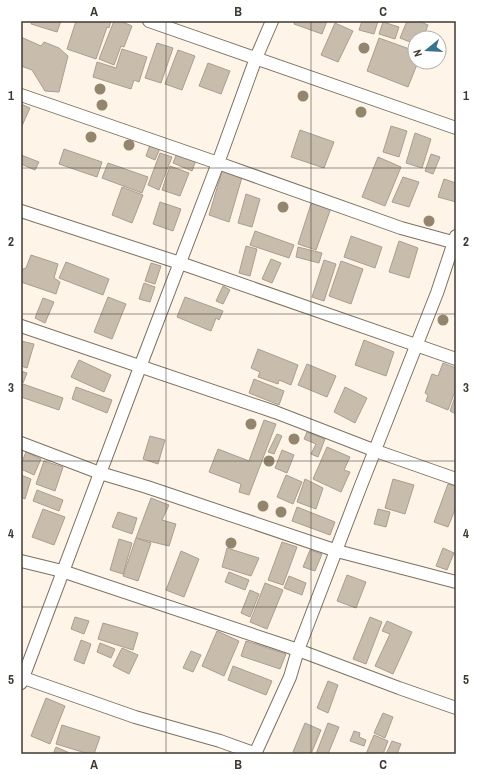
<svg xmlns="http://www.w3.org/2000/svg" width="477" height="775" viewBox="0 0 477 775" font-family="'Archivo Narrow',sans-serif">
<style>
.building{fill:#c8bdad;stroke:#a99e8f}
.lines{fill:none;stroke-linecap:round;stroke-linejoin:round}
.street-casing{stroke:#7c7263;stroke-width:14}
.street{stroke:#fff;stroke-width:12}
.tree{fill:#94856e}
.grid{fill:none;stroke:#3e3a33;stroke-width:1;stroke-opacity:0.55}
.neatline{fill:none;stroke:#3e3a33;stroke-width:1.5}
.grid-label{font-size:13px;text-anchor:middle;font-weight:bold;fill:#3e3a33}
</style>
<rect width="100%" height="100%" fill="#fef4e7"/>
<path class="building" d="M32,21H61L57,32L31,24Z
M76,21H111L109,28L107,27L96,59L67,49Z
M114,21H120L132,26L124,47L121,46L114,65L99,59Z
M295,21H327L322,34L294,24Z
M362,21H378L374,34L359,30Z
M407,21H418L428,25L423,38H415V44L400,38Z
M383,22L399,27L395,39L379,34Z
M335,23L353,31L338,62L321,55Z
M21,37L41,46L44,42L59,48L68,56L59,92L45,91L32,70L21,66Z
M379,38L415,51V62H418L408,87L367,71Z
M157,43L173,48L161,83L145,78Z
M122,49L147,57L139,82L134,80L131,89L93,77L97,62L116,68Z
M178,50L195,56L182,90L165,84Z
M208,63L230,71L221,94L199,86Z
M21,104L30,108L21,128Z
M391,126L407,131L399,157L383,152Z
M300,130L334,142L324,168L291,157Z
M415,133L431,139L422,168L406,163Z
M151,142L161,146L155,160L146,156Z
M64,149L102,162L97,177L59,164Z
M160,153L172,157L159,190L148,185Z
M177,153L196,160L192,171L173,163Z
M431,154L440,157L433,174L425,171Z
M21,155L39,162L35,170L21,164Z
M378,157L401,167L385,206L362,197Z
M108,163L148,177L142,193L102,178Z
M170,166L189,173L180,196L162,190Z
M223,168L243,174L229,222L209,215Z
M403,177L419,182L409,207L392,202Z
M444,179L456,183V202L438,197Z
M122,187L143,195L132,223L112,215Z
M246,194L260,199L252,227L238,223Z
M312,201L331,208L316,250L298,244Z
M160,202L181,209L173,231L153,224Z
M255,231L294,245L289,258L250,245Z
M351,236L382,247L375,268L344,257Z
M399,241L418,248L409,278L389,272Z
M246,246L257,249L250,276L239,273Z
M298,247L322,253L319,263L296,257Z
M31,255L58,264L54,278L60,282L56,294L21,282V275L23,269L26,268Z
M271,259L281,263L272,283L262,279Z
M324,260L336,264L324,301L312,297Z
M341,261L363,269L351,304L329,296Z
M66,262L109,279L103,295L59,278Z
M151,263L161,266L155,284L145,281Z
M144,283L155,287L150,302L139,299Z
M223,286L230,290L223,304L216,301Z
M108,297L126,304L112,339L94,332Z
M185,297L223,311L219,320L216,318L211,331L177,317Z
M43,298L54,302L45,323L35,318Z
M364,340L394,352L386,376L355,365Z
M21,341L34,344L27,368L21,366Z
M258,349L298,365L291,385L279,380L278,384L258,377L260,372L251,368Z
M79,360L111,375L104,392L71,377Z
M443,363L456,368V389L448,410L426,401L428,395L425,393L432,374L438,376Z
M307,364L336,376L327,397L298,385Z
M21,371L27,373L23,383L21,382Z
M254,379L284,391L279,405L249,393Z
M23,384L63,398L59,410L21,397V389Z
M76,387L112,400L107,413L72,399Z
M345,387L367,398L355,423L334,412Z
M456,394V414L450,411Z
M264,420L276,424L249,495L239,492L241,484L209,472L218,449L249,461Z
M307,432L325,439L318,457L311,454L316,444L304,439Z
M277,434L282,436L274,454L268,452Z
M150,436L165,440L158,464L143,459Z
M327,447L350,457L344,470L350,472L341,492L313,479Z
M282,450L294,455L287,473L275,468Z
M26,452L41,459L34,475L21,469V464Z
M44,461L63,467L55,491L36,484Z
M21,475L31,479L25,499L21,497Z
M286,475L302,482L293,504L277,497Z
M305,479L323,488L316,509L297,502Z
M393,479L414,485L405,514L385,508Z
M448,484L456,486V507L448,527L434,522Z
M37,490L63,500L59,511L33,501Z
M151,498L169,505L162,520L176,524L169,546L136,538Z
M297,507L335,522L330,535L292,521Z
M43,509L65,517L54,545L32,537Z
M378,509L390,512L386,527L374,524Z
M118,512L137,518L132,534L112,527Z
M136,538L151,543L138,581L123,576Z
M119,539L132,543L123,574L110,570Z
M282,542L297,547L283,585L268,580Z
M227,548L259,558L251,576L222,567Z
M443,548L454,553L447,570L436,566Z
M310,550L322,554L315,571L303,567Z
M181,551L199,559L184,597L166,590Z
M229,572L249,580L245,590L225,582Z
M347,575L366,582L356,608L337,601Z
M289,576L306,583L302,595L284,588Z
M265,583L283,590L267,629L250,622Z
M250,590L259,594L250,617L241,613Z
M75,617L89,621L84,634L71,629Z
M370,617L382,622L366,664L353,659Z
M387,621L412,632L393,674L375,666L390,634L382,631Z
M103,623L138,633L133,650L98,639Z
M217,631L239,641L224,676L202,666Z
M81,640L91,644L84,664L74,660Z
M246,641L286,654L280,669L241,656Z
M100,643L115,649L111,658L97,652Z
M122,648L138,655L129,674L113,666Z
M191,651L201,655L193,672L183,668Z
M233,666L272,681L266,695L228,680Z
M328,681L338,685L328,713L317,708Z
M46,698L65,706L50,744L31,736Z
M383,713L393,717L385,738L374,733Z
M305,723L321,730L311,754H299L293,752Z
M328,723L339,727L328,754H316Z
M62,725L100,737L94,754H89L56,744Z
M354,731L360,733L359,737L366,740L364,746L350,741Z
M374,735L388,741L383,754H366Z
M392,741L401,744L397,754H386Z
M56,747L72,754H53Z"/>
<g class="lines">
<g class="street-casing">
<path id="street" d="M149,21L456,128
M21,95L218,163L401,228L456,243
M21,211L180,263L456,359
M21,326L275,412L376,451L456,479
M21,443L100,473L147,487L337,551L456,582
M21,561L62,571L298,650L399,688L456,708
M21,677L135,717L220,741L256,754
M21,683L140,367L218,163L256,58L272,21
M255,754L290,677L298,650L360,488L437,293L456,236"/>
</g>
<use href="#street" class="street"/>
</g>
<g class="tree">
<circle cx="364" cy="48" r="5.5"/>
<circle cx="100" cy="89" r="5.5"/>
<circle cx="303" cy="96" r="5.5"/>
<circle cx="102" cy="105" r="5.5"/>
<circle cx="361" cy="112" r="5.5"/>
<circle cx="91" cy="137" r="5.5"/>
<circle cx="129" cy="145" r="5.5"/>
<circle cx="283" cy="207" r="5.5"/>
<circle cx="429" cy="221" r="5.5"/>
<circle cx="443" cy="320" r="5.5"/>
<circle cx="251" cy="424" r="5.5"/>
<circle cx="294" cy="439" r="5.5"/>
<circle cx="269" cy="461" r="5.5"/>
<circle cx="263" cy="506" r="5.5"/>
<circle cx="281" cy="512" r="5.5"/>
<circle cx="231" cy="543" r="5.5"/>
</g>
<path class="grid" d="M166,21V754M311,21V754M21,168H456M21,314H456M21,461H456M21,607H456"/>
<rect width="477" height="775" fill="none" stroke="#ffffff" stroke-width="44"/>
<g transform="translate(427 50) rotate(252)"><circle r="19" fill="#ffffff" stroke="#b2b0ad"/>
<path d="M0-3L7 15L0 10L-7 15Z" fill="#37738a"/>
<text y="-6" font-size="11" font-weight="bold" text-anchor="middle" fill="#3e3a33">N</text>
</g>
<rect x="22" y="22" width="433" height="731" class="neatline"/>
<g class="grid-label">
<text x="94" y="16">A</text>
<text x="238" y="16">B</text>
<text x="383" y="16">C</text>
<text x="11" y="100">1</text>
<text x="466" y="100">1</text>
<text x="11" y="246">2</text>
<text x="466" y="246">2</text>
<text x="11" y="392">3</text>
<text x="466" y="392">3</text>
<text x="11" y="538">4</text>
<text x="466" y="538">4</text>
<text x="11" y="684">5</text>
<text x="466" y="684">5</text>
<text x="94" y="769">A</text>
<text x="238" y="769">B</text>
<text x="383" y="769">C</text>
</g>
</svg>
